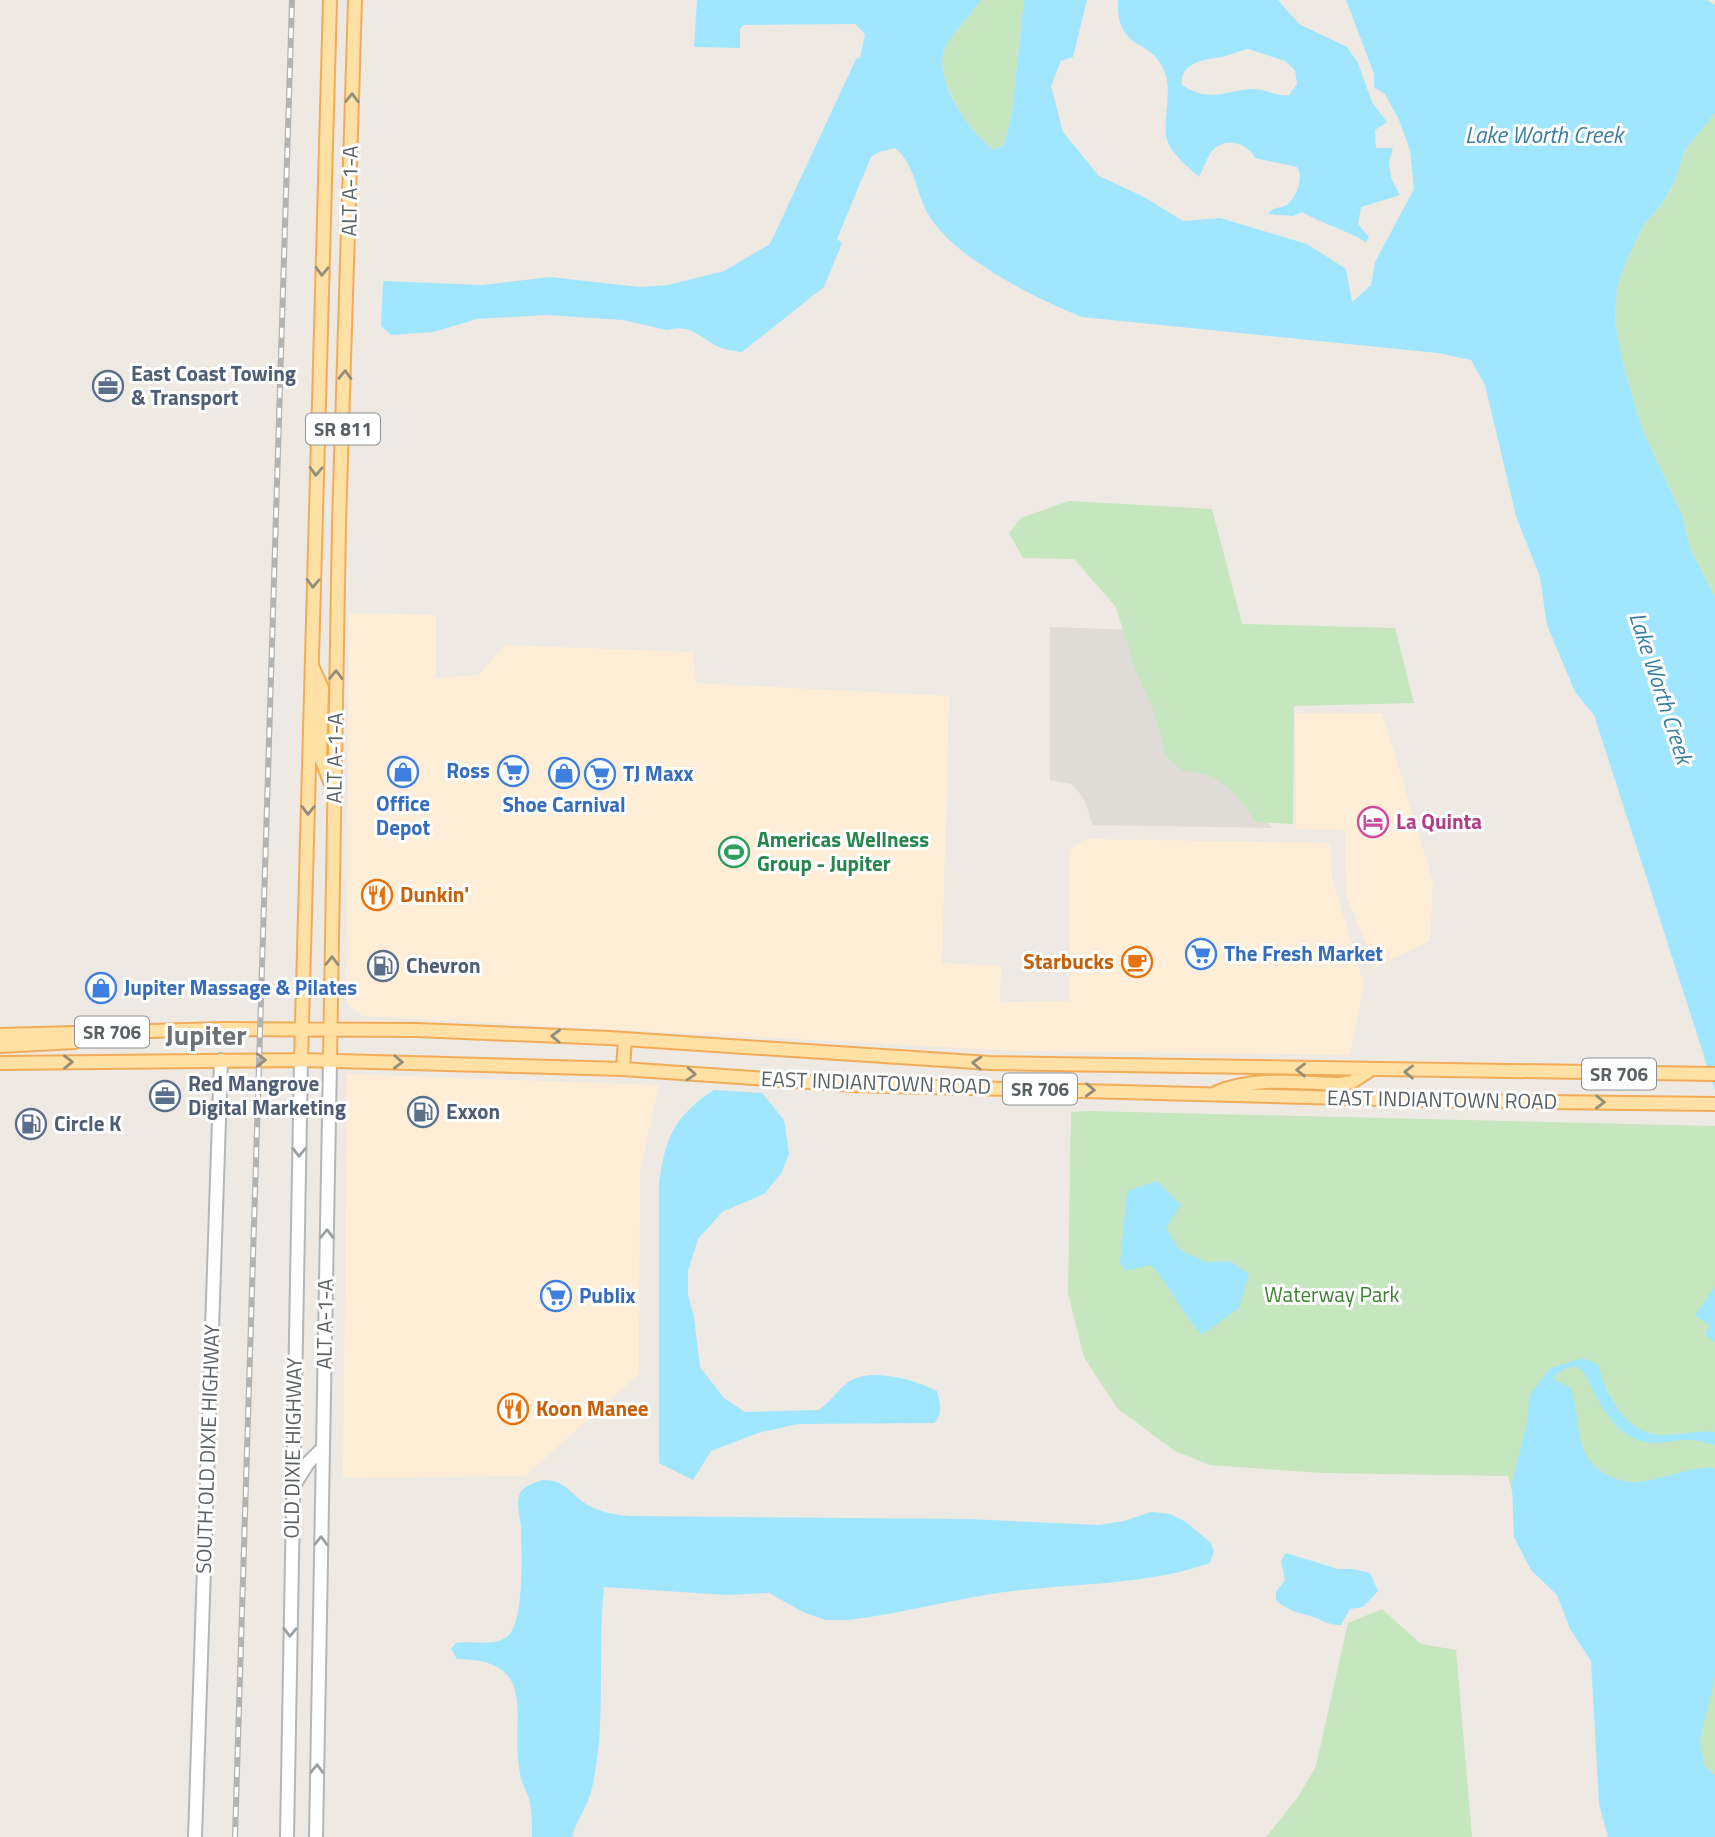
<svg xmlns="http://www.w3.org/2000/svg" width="1715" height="1837" viewBox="0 0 1715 1837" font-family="'Titillium Web',sans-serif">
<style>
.commercial{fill:#feeed7}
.industrial{fill:#dfdbd7}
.green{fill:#c5e6be}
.water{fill:#a1e6ff;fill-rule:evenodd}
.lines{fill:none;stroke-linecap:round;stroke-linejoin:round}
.secondary-casing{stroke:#b2b7ba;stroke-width:16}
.primary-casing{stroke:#f2ac57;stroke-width:16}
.secondary{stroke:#fff;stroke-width:12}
.primary{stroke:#ffe1a6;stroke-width:12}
.rail-casing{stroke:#b2b3b3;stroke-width:6}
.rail{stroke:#fff;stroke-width:3.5;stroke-dasharray:10;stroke-linecap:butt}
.oneway{stroke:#948d7a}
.oneway2{stroke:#9da0a1}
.labels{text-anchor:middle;stroke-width:6;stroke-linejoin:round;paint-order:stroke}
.shield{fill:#fff;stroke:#8c9092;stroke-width:2}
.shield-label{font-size:19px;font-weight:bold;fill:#5b6063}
.street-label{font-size:21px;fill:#5b6063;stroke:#fff}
.service-label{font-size:21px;font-weight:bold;fill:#4e5e75;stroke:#fff;text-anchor:start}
.shop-label{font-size:21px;font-weight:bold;fill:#366cbe;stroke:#fff;text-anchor:start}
.hotel-label{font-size:21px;font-weight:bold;fill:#b23c85;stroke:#fff;text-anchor:start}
.leisure-label{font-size:21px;font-weight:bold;fill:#27864d;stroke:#fff;text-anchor:start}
.food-label{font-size:21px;font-weight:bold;fill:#c56008;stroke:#fff;text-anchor:start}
.park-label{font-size:21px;fill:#3e8233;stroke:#fff}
.water-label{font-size:23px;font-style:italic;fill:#397d9f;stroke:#fff}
.district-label{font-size:28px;font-weight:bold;fill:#6c7275;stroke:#fff}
</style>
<rect width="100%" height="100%" fill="#eee9e2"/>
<path class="commercial" d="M349,613L436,615V678L479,675L504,645L693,652L696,683L949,696L942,963L1001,966L1000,1002L1070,1001V850L1085,839L1330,843L1332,878L1364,984L1350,1055L1018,1051L363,1016L346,1003Z
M1295,713H1382L1433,882L1430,941L1376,967L1346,896L1345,830L1296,829Z
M347,1074L659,1085L640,1170L639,1374L525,1476L343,1478Z"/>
<path class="industrial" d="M1050,627L1137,630L1272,828L1093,825L1084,799L1072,784L1050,780Z"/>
<path class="green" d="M981,0H1024L1012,113L1004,145L994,150C970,132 937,85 943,53C945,43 973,11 981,0Z
M1715,113V596L1691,551L1682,515L1643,431L1623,364L1615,321L1617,286L1627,260L1643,226L1661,205L1675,181L1685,150Z
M1069,501L1212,509L1242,624L1395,628L1414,703L1294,706L1293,824L1255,822C1238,793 1218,771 1183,771L1166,756L1153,709L1135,669L1116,607L1074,559L1023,558L1009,533L1021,518Z
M1089,1111L1715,1126V1837L1542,1572L1521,1525L1508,1476L1322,1473L1210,1465L1175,1451L1117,1408L1084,1357L1068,1293L1071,1112Z
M1382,1609L1421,1644L1456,1650L1472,1837H1266L1298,1797L1316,1766L1348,1623Z"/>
<path class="water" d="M697,0H981C973,11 945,43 943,53C937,86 970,132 994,150L1004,145L1012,113L1024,0H1087L1073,57L1061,61L1051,86L1063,132L1099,176L1144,197L1183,221L1220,218L1307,244L1346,269L1352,302L1371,285L1375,262L1414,189L1410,150L1399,120L1385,94L1374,87V74L1346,0H1707L1715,5V113L1685,150L1675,181L1661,205L1643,226L1627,260L1617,286L1615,321L1623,364L1643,431L1682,515L1691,551L1715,596V1090L1594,715L1575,692L1547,625L1540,577L1516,516L1485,385L1471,360L1438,353L1082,317C1037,299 953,258 928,214C916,193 915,164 895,148L879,152L871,157L837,239L842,243L824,287L742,352C735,351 726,350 719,347C700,338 691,323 667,330L623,320L547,315L477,319L433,332L391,335L381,326L383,281L482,285L550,277L640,287L668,285L724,271L770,244L856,59L860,58L865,34L855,24L744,25L740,29V48L694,47Z
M1118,0H1278L1299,24L1347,47L1358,63L1372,102L1387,122L1375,130L1376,148H1393L1389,162L1391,178L1400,195L1361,207L1358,224L1369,237L1366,242C1344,229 1323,224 1302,212L1293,216L1268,214C1274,206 1281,209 1288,204C1297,195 1304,178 1297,167L1255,158C1248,143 1225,136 1212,151C1207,158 1203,169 1199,177C1189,168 1171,153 1167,140C1161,116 1176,91 1161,64C1147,39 1116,49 1118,0ZM1248,49L1285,61L1295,70L1297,84L1289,95C1275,97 1265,88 1252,89C1224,91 1209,103 1182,85C1179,59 1211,60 1225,56C1233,54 1239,51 1248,49Z
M714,1090L762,1093L784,1120L789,1154L781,1174L764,1194L722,1212L698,1239L688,1271V1295L694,1317L700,1367L724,1398L745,1412L819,1410C830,1402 837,1391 847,1383C870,1366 914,1380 937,1391C940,1402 943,1415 934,1423L798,1424L758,1433L711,1451L693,1480L659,1463V1184C665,1138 674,1116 714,1090Z
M1157,1181L1181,1205L1166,1228L1180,1250L1206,1262L1230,1261L1249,1274L1239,1308L1202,1335C1182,1314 1171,1287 1151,1265L1125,1271L1120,1263L1127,1191Z
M1715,1287V1342L1705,1334L1710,1326L1695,1315Z
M1582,1358L1598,1364C1605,1395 1628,1437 1665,1435C1682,1435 1698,1430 1715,1432V1445C1708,1444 1701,1441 1694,1440C1668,1438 1658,1450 1631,1437C1617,1430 1603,1410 1596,1396C1584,1373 1581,1353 1552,1378L1571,1388C1577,1406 1577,1424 1581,1442C1588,1470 1617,1486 1645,1481C1669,1477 1690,1466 1715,1468V1677L1700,1739L1704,1765L1715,1775V1837H1608L1599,1804L1591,1661L1570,1629L1557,1595L1531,1570L1514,1537L1512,1481L1528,1419L1529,1396L1550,1368Z
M543,1480C566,1480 568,1492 586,1504C599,1512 614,1515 630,1516L970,1519L1099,1525L1124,1521L1151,1512L1170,1514L1186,1522L1211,1543L1214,1551L1210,1563C1153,1583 1092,1583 1032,1589C970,1594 910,1613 848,1620H826L805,1613L769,1593L727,1595L604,1587C597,1653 607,1723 592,1788C588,1806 577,1819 572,1837H532C532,1825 532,1811 529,1799C527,1791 521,1783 520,1774C509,1718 542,1660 457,1659L451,1649L456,1643C472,1640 496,1647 508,1636C524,1622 522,1552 521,1530C521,1519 515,1504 520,1493C525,1485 534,1483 543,1480Z
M1286,1553L1338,1569H1353L1370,1573L1378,1591L1363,1607L1350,1609L1341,1625C1328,1625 1324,1621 1313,1617C1296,1611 1291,1613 1276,1600V1592L1285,1580L1281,1561Z"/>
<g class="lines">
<g class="secondary-casing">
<path id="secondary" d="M293,1487L308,1463L322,1449
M195,1837L221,1060
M287,1837L301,1060
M316,1837L330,1060"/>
</g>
<g class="primary-casing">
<path id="primary" d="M313,668L322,688L320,756L333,789
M0,1035L224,1029L417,1030L609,1038L990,1063L1715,1074
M0,1046L75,1042L90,1033
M301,1060L330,0
M330,1060L339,524L355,0
M0,1063L301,1060L623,1069L853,1085L1458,1101L1715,1104
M623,1069L625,1039
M1217,1092C1256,1076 1299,1083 1340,1084L1352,1082L1369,1071"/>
</g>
<use href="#secondary" class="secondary"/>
<use href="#primary" class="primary"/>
<g class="rail-casing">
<path id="rail" d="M235,1837L292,0"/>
</g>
<use href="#rail" class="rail"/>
</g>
<defs><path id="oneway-chevron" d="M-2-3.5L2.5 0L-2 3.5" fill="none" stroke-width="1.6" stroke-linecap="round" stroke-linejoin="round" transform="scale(1.75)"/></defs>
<g class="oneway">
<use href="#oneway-chevron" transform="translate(352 98) rotate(-89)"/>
<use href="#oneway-chevron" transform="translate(322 271) rotate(92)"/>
<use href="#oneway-chevron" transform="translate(345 375) rotate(-88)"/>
<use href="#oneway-chevron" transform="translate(316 471) rotate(92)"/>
<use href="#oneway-chevron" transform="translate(313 583) rotate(92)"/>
<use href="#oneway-chevron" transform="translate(336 675) rotate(-89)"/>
<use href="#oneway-chevron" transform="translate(308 810) rotate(91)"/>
<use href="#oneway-chevron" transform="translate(332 961) rotate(-89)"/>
<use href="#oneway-chevron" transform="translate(556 1036) rotate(-178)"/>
<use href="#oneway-chevron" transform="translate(261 1060) rotate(-1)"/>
<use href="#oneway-chevron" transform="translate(68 1062) rotate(-1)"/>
<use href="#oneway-chevron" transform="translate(398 1062) rotate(2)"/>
<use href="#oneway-chevron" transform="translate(977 1063) rotate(-177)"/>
<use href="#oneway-chevron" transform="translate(1301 1070) rotate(-179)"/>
<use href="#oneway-chevron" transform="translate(1409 1072) rotate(-179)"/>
<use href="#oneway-chevron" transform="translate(691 1074) rotate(4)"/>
<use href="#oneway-chevron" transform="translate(1090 1090) rotate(2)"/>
<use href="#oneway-chevron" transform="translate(1600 1102) rotate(1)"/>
</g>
<g class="oneway2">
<use href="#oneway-chevron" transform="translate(299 1152) rotate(91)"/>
<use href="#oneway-chevron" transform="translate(327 1234) rotate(-89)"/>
<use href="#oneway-chevron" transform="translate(321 1541) rotate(-89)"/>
<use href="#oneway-chevron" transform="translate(290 1632) rotate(91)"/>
<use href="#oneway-chevron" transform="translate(317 1769) rotate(-89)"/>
</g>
<defs>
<g id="office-ring" transform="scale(1.575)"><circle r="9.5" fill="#fff" stroke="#5c6f8a" stroke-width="1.5"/><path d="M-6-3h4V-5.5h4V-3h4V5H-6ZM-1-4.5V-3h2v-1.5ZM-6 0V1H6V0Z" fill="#5c6f8a"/></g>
<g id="supermarket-ring" transform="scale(1.575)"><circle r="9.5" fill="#fff" stroke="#3f7fe0" stroke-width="1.5"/><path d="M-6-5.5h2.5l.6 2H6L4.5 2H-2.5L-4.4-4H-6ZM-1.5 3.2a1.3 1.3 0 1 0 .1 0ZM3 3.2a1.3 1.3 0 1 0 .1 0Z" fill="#3f7fe0"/></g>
<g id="shop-ring" transform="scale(1.575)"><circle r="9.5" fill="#fff" stroke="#3f7fe0" stroke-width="1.5"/><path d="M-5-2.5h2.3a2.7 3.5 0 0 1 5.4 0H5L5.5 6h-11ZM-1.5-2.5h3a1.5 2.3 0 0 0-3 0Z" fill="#3f7fe0"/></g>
<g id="hotel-ring" transform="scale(1.575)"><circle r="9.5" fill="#fff" stroke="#d1479c" stroke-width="1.5"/><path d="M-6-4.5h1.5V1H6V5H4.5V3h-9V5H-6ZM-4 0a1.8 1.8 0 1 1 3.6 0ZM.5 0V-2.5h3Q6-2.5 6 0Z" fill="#d1479c"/></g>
<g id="stadium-ring" transform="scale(1.575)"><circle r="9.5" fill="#fff" stroke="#2e9e5b" stroke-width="1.5"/><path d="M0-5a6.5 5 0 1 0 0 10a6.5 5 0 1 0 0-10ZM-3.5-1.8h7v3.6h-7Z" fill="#2e9e5b"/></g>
<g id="restaurant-ring" transform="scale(1.575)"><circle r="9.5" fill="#fff" stroke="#e8710a" stroke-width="1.5"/><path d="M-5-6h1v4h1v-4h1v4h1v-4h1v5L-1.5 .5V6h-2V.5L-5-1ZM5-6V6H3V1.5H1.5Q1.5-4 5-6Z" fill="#e8710a"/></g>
<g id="cafe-ring" transform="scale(1.575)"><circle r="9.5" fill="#fff" stroke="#e8710a" stroke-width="1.5"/><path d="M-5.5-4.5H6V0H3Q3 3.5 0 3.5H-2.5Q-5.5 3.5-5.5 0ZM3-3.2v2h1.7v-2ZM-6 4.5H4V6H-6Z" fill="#e8710a"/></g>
<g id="fuel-ring" transform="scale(1.575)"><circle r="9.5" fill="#fff" stroke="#5c6f8a" stroke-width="1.5"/><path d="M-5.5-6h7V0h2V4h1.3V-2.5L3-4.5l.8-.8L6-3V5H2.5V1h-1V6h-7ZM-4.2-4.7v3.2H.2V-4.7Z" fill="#5c6f8a"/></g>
</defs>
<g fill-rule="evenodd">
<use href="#office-ring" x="108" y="386"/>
<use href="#supermarket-ring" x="513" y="771"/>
<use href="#shop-ring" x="403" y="772"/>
<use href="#shop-ring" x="564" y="773"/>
<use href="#supermarket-ring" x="600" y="774"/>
<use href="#hotel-ring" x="1373" y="822"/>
<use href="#stadium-ring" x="734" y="852"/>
<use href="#restaurant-ring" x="377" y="895"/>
<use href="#supermarket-ring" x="1201" y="954"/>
<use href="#cafe-ring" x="1137" y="962"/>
<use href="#fuel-ring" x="383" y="966"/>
<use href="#shop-ring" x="101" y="988"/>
<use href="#office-ring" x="165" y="1096"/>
<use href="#fuel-ring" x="423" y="1112"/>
<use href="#fuel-ring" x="31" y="1124"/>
<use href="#supermarket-ring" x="556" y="1296"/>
<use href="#restaurant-ring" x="513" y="1409"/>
</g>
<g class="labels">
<g class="shield">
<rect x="306" y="413.5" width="74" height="31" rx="5"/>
<rect x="75" y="1016.5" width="74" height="31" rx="5"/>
<rect x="1582" y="1058.5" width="74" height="31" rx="5"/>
<rect x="1003" y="1073.5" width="74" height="31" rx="5"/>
</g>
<g class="shield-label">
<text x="343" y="436">SR 811</text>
<text x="112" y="1039">SR 706</text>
<text x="1619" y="1081">SR 706</text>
<text x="1040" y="1096">SR 706</text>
</g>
<g class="street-label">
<text transform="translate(350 191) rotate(-89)" y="7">ALT A-1-A</text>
<text transform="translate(335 758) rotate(-89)" y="7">ALT A-1-A</text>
<text transform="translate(876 1083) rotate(2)" y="7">EAST INDIANTOWN ROAD</text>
<text transform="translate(1442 1100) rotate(1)" y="7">EAST INDIANTOWN ROAD</text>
<text transform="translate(325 1324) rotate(-89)" y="7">ALT A-1-A</text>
<text transform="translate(293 1448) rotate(-89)" y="7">OLD DIXIE HIGHWAY</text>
<text transform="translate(208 1449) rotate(-88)" y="7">SOUTH OLD DIXIE HIGHWAY</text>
</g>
<g class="service-label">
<text x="131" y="381">East Coast Towing<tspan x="131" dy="24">&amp; Transport</tspan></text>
<text x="406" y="973">Chevron</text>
<text x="188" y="1091">Red Mangrove<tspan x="188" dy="24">Digital Marketing</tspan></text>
<text x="446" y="1119">Exxon</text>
<text x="54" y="1131">Circle K</text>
</g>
<g class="shop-label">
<text x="490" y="778" text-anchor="end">Ross</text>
<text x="623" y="781">TJ Maxx</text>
<text x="403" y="811" text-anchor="middle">Office<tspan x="403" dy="24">Depot</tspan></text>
<text x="564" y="812" text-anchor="middle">Shoe Carnival</text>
<text x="1224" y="961">The Fresh Market</text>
<text x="124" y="995">Jupiter Massage &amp; Pilates</text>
<text x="579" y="1303">Publix</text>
</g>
<g class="hotel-label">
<text x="1396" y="829">La Quinta</text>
</g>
<g class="leisure-label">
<text x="757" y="847">Americas Wellness<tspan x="757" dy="24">Group - Jupiter</tspan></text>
</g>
<g class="food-label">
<text x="400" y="902">Dunkin'</text>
<text x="1114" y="969" text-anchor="end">Starbucks</text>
<text x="536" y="1416">Koon Manee</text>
</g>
<g class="park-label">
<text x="1332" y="1302">Waterway Park</text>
</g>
<g class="water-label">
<text x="1544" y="143">Lake Worth Creek</text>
<text transform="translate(1661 688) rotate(72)" y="8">Lake Worth Creek</text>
</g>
<g class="district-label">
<text x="206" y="1045">Jupiter</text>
</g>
</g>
</svg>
